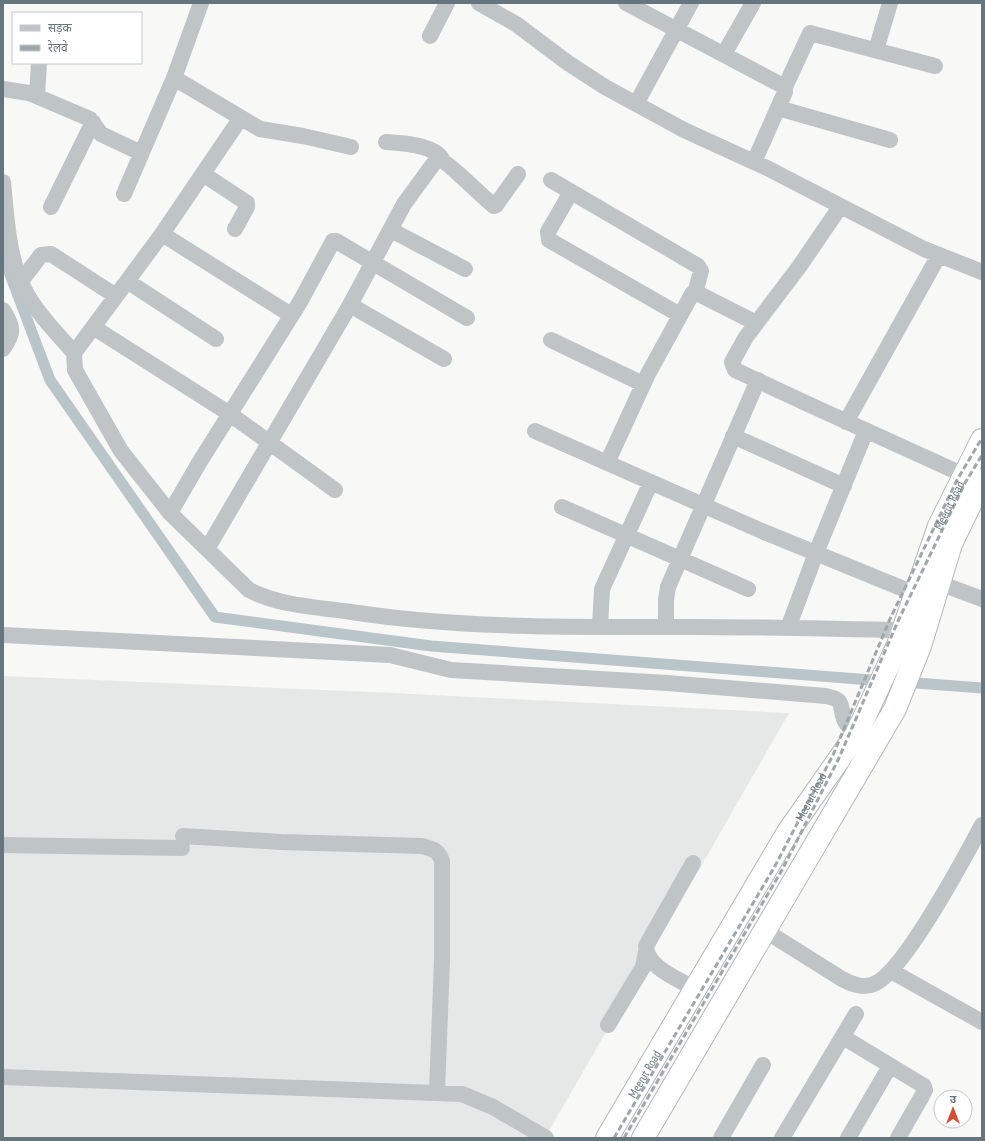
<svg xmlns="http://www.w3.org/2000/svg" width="985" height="1141" viewBox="0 0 985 1141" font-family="'PT Sans Narrow','Noto Sans Devanagari',sans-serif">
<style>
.built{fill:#e6e8e7}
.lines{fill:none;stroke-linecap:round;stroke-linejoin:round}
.canal{stroke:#b9c5c9;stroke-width:11}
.highway-casing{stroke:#b3b8ba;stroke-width:24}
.minor{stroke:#bfc4c7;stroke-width:16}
.highway{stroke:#fff;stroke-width:22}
.rail{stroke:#9fa7ac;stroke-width:3;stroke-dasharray:6 3;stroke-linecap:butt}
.labels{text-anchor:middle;stroke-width:4;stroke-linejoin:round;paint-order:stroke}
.street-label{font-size:12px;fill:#65767f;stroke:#fff}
</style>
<rect width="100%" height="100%" fill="#f8f8f6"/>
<path class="built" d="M3,676L393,693L789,713L545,1138H3Z"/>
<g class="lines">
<path class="canal" d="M3,256L50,380L215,617L431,646L884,681
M903,682L982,688"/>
<g class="highway-casing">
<g id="highway">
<path id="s1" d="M607,1138L788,832L856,735L898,645L939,526L982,440"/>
<path d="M643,1138L895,709L920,646L951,544L982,480"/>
</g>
</g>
<path class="minor" d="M479,3L516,24L568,63L605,87L684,130L767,168L924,249L982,272
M626,3L785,87V92L754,162
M430,36L447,3
M876,50L890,3
M724,54L753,3
M174,78L260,129L303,136L351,147
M785,87L810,33L935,66
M3,89L29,93L90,119L101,134L141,153
M37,96L39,63
M636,104L691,3
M778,108L890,140
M240,119L162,234L74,353L75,370L121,451L170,513L249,590C280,606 317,607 351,612C464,629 578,627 692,627C762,627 833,629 904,630
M386,142C402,143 434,145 442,159
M203,174L247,203V207L235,229
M551,180L698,266L701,271L695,293
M3,182C7,220 8,263 28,296C40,317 59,335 74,353
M571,192L548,232L549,240L680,315
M124,194L174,78L201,3
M51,207L93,122
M840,207L799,267L746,337L732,362L735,370L810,405L964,475
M391,230L465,269
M162,234L291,315
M21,281L41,255L51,254L116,296
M127,281L216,339
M350,305L444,359
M3,310C14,327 14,333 3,349
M93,327L230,414L335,490
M551,340L643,384
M846,422L939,255
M535,431L764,532L916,594
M733,436L844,486
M607,463L648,374L692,294H699L756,323
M562,507L748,589
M170,513L199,463L300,302L333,241H336L467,318
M207,549L350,305L404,204L437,159C445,158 483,198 494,206L496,205L518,174
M939,583L982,599
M600,627L602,589L651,482
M666,627V600L668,587L758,380
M788,628L816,553L866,431
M3,635L390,655L451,670L667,683L826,696C845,700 839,704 844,719C846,725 852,730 856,735
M183,836L281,842L422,846C433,849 438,850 442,861V960L437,1092
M3,845L182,848
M693,863L646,946C647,968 679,979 695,989
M764,930L842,979C852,984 863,989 874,984C903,973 965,857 982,825
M891,971L982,1022
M608,1025L643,967L646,952
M843,1037L924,1086L925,1090L922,1096L898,1138
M3,1077L462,1094L493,1107L546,1138
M721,1138L763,1065
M782,1138L856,1014
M848,1138L890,1066"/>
<use href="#highway" class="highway"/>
<g class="rail">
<path id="s2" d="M614,1138L775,866L833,755L890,619L957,480L982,438"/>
<path d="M624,1138L782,870L839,758L898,621L965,483L982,455"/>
</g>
</g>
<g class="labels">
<g class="street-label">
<text dy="4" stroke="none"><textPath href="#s1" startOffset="722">Meerut Road</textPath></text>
<text dy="4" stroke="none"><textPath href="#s2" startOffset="394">Meerut Road</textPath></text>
<text dy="4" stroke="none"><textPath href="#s1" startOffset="74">Meerut Road</textPath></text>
</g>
</g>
<rect width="985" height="1141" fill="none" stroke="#65767f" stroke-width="8"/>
<rect x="12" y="12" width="130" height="52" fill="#ffffff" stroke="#c1c8cc"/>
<rect x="20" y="25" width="20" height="6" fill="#bfc4c7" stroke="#c1c8cc"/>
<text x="48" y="32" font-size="12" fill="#65767f">सड़क</text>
<rect x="20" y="45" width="20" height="6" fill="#9fa7ac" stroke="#c1c8cc"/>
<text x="48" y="52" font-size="12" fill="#65767f">रेलवे</text>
<g transform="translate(953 1109)"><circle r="19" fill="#ffffff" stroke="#c1c8cc"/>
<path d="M0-3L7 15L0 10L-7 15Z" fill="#d74c36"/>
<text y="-6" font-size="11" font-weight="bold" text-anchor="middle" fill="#65767f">उ</text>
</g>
</svg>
